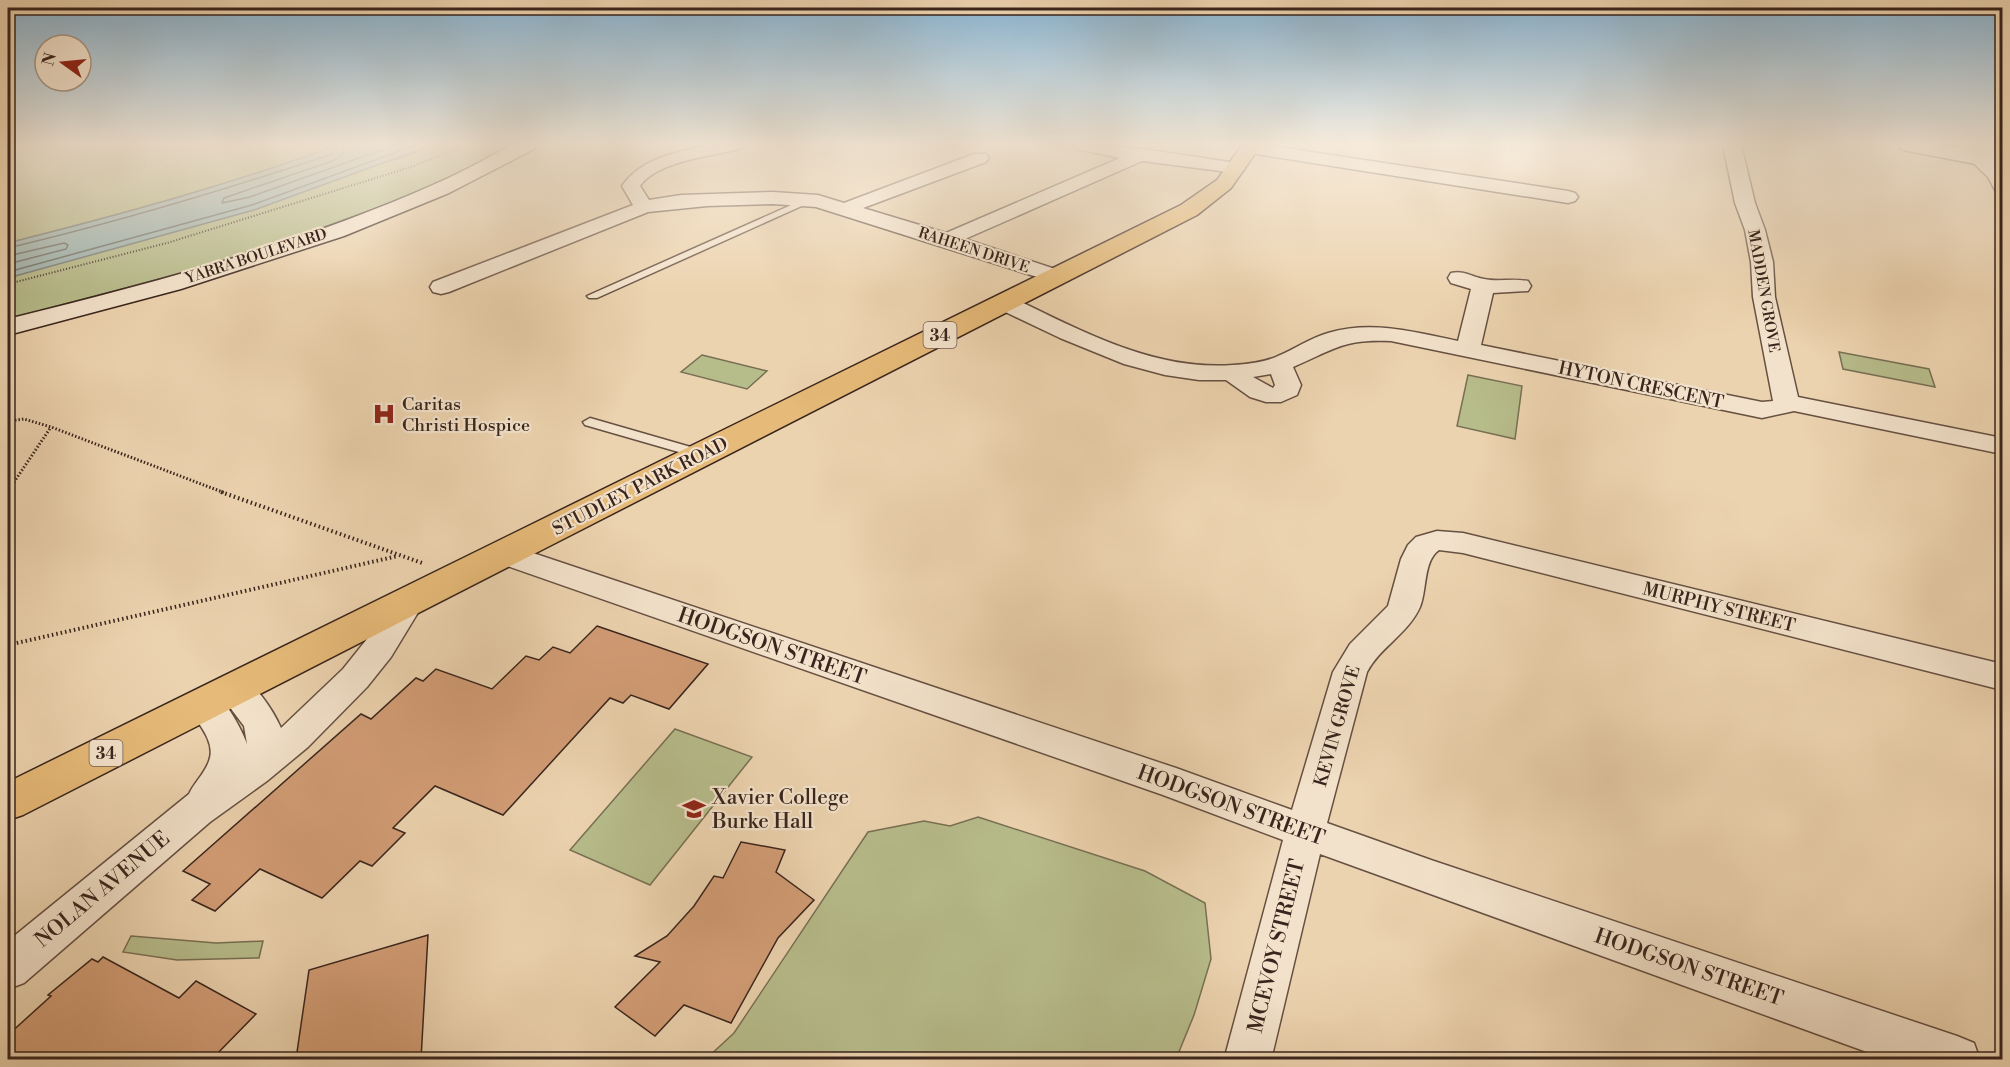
<svg xmlns="http://www.w3.org/2000/svg" width="2010" height="1067" viewBox="0 0 2010 1067" font-family="'Libre Bodoni',serif">
<style>
.green{fill:#b7bc8b;stroke:#787054;stroke-width:1.5}
.water{fill:#9cb6b4;stroke:#747c78;stroke-width:1.5}
.lines{fill:none;stroke-linecap:round;stroke-linejoin:round}
.shore{stroke:#6a6e68;stroke-width:1.5}
.building{fill:#d39d76;stroke:#39251d;stroke-width:1.5}
.lane-casing{stroke:#665042;stroke-width:3}
.street-casing{stroke:#665042;stroke-width:3}
.secondary-casing{stroke:#39251d;stroke-width:3}
.primary-casing{stroke:#39251d;stroke-width:3}
.path-far2{stroke:#39251d;stroke-width:2;stroke-dasharray:1 2;stroke-linecap:butt}
.path-far1{stroke:#39251d;stroke-width:3;stroke-dasharray:1.5 2;stroke-linecap:butt}
.path{stroke:#39251d;stroke-width:4;stroke-dasharray:1.5 3;stroke-linecap:butt}
.lane{fill:#f3e2cb;fill-rule:evenodd}
.street{fill:#f3e2cb;fill-rule:evenodd}
.secondary{fill:#f3e2cb;fill-rule:evenodd}
.primary{fill:#e6ba78;fill-rule:evenodd}
.labels{text-anchor:middle;stroke-width:4.5;stroke-linejoin:round;paint-order:stroke}
.far-street-label{font-size:15px;fill:#39251d;stroke:#f3e2cb}
.shield{fill:#f3e2cb;stroke:#715e51;stroke-width:1.5}
.shield-label{font-size:16px;font-weight:bold;fill:#39251d}
.street-label{font-size:18px;fill:#39251d;stroke:#f3e2cb}
.poi-label{font-size:18px;fill:#39251d;stroke:#f3e2cb;text-anchor:start}
.near-street-label{font-size:21px;fill:#39251d;stroke:#f3e2cb}
.near-poi-label{font-size:21px;fill:#39251d;stroke:#f3e2cb;text-anchor:start}
</style>
<rect width="100%" height="100%" fill="#ecd3af"/>
<filter id="stains"><feTurbulence type="fractalNoise" baseFrequency=".00333" numOctaves="4"/><feColorMatrix values="0 0 0 0 .2 0 0 0 0 .09 0 0 0 0 .02 0 0 0 .5 -.17"/></filter>
<radialGradient id="worn" r=".72"><stop offset=".6" stop-color="#630" stop-opacity="0"/><stop offset="1" stop-color="#630" stop-opacity=".3"/></radialGradient>
<path class="green" d="M8,145H338C230,185 119,215 8,243Z
M432,145H511L450,178L396,201L297,237L190,271L8,319V278L406,156Z
M1839,352L1929,369L1935,387L1843,369Z
M702,355L767,371L747,389L681,372Z
M1468,375L1522,386L1515,439L1457,426Z
M675,729L752,757L650,885L570,850Z
M978,817L1145,871L1205,903L1211,959L1194,1015L1176,1059H706L734,1033L868,832L924,821L950,826Z
M131,936L216,943L263,941L259,958L177,960L123,952Z"/>
<path class="water" d="M338,145H432L254,210L8,278V243C119,215 229,185 338,145Z"/>
<g class="lines">
<path class="shore" d="M344,145L342,155L335,160L224,198L222,203L250,197L396,145
M8,248C118,222 225,190 332,154L337,145
M8,256L64,243L68,245L66,249L8,264
M8,272L252,205L416,145"/>
</g>
<path class="building" d="M597,626L708,664L669,709L631,695L623,703L610,698L503,815L435,786L393,828L405,833L372,866L360,861L322,898L260,869L215,911L192,900L210,884L183,871L361,714L371,719L416,678L423,681L436,669L492,689L526,656L539,660L553,647L570,653Z
M741,842L785,850L776,872L814,900L778,938L731,1023L684,1005L655,1036L615,1007L660,962L635,956L667,936L694,906L714,876L723,878Z
M428,935L421,1059H296L309,970Z
M103,957L179,998L196,981L256,1014L212,1059H8V1035L51,996L48,995L92,959L98,962Z"/>
<g class="lines">
<g class="lane-casing">
<path id="lane" d="M807,198L815,200L597,298H589L587,296Z
M590,418L708,452L710,455L703,459L585,425L583,422Z"/>
</g>
<g class="street-casing">
<path id="street" d="M709,145H743L740,149C712,156 657,161 640,186L649,200L681,195L773,192L818,195L844,203L974,154H986L989,158L986,162L863,208L946,233L1120,158L1077,149L1074,145C1129,145 1182,155 1236,163L1242,164L1245,168L1242,172L1236,173L1142,161L965,239L1064,272L1067,277L1064,282L1056,283L816,207L773,204L707,206L648,212L449,292L441,294L433,292L430,287L433,282L633,205L622,186C641,158 677,152 709,145Z
M1243,145H1265L1568,191L1575,193L1578,197L1575,201L1568,203L1250,153L1244,152L1241,148Z
M1723,145H1741L1755,203L1765,230L1773,262L1775,297L1798,397L2002,438V454L1794,411L1762,418L1391,341C1343,339 1335,349 1293,367L1301,385L1297,395L1281,402H1266L1250,397L1226,380H1199L1165,375L1124,364L1060,338L997,308L994,303L997,298L1005,296L1013,298C1082,331 1154,371 1233,365C1248,364 1265,362 1278,356C1295,349 1310,338 1328,333C1372,320 1414,332 1458,341L1471,289L1451,283L1448,278L1451,273C1464,270 1472,277 1484,279C1498,282 1513,278 1528,281L1531,286L1528,291L1493,293L1481,345L1762,402L1773,401L1753,297L1751,262L1745,230L1735,203ZM1271,374L1275,385L1273,388L1253,377Z
M1976,152L1982,153L2002,172V191L1995,190L1988,177L1967,157L1970,153Z
M1437,531L1463,533L2002,664V690L1463,553L1439,550C1423,561 1427,591 1420,607C1408,634 1380,647 1367,672L1327,823L1431,860L1957,1036L1974,1043L1980,1060H1889L1320,854L1271,1060H1224L1283,840L1163,795L493,561L489,554L493,547L504,544L515,547L1176,768L1292,810L1333,672L1350,644L1388,606L1401,559L1408,545L1416,537Z
M409,590L420,593L425,601L391,657L367,687L308,747L267,781L210,822L24,983L8,989V941L189,794C194,783 205,773 209,761C217,741 195,720 186,704L191,694C200,692 207,689 215,694C226,700 243,732 247,744L244,726L216,689L222,680C226,678 231,676 235,676C253,678 274,712 281,728L343,669L367,639L398,593Z"/>
</g>
<g class="secondary-casing">
<path id="secondary" d="M512,145H536L534,149L449,193L344,236L181,289L8,335V319C153,283 298,245 435,184C462,173 487,158 512,145Z
M1899,145H1942L1958,148L1960,145H1990L2002,150V163L1981,165L1908,151L1901,149Z"/>
</g>
<g class="primary-casing">
<path id="primary" d="M1242,145H1261L1231,188L1197,215L23,815L8,820V782L1181,205L1217,180Z"/>
</g>
<path class="path-far2" d="M8,284L167,243L414,166L465,145"/>
<path class="path-far1" d="M8,421L24,419L51,427L225,493
M8,491L51,427"/>
<path class="path" d="M221,492L422,563
M8,645L398,556"/>
<use href="#lane" class="lane"/>
<use href="#street" class="street"/>
<use href="#secondary" class="secondary"/>
<use href="#primary" class="primary"/>
</g>
<linearGradient id="sky" x2="0" y2="1"><stop stop-color="#89b5d3"/><stop offset="0.49" stop-color="#f6ebdb"/><stop offset="1" stop-color="#f6ebdb" stop-opacity="0"/></linearGradient>
<rect width="2010" height="294" fill="url(#sky)"/>
<defs>
<g id="hospital-bare" transform="scale(1.8)"><path d="M-5-5h3v3.5h4V-5h3V5h-3V1.5h-4V5h-3Z" fill="#8f2418" stroke="#f3e2cb" stroke-width="2.5" paint-order="stroke"/></g>
<g id="school-bare" transform="scale(1.8)"><path d="M0-5L7-2L0 1L-7-2ZM-4 1L0 2.5L4 1V4Q0 6-4 4Z" fill="#8f2418" stroke="#f3e2cb" stroke-width="2.5" paint-order="stroke"/></g>
</defs>
<g fill-rule="evenodd">
<use href="#hospital-bare" x="384" y="414"/>
<use href="#school-bare" x="694" y="809"/>
</g>
<g class="labels">
<g class="far-street-label">
<text transform="translate(974 250) rotate(18)" y="5">RAHEEN DRIVE</text>
<text transform="translate(256 256) rotate(-18)" y="5">YARRA BOULEVARD</text>
<text transform="translate(1764 291) rotate(80)" y="5">MADDEN GROVE</text>
</g>
<g class="shield">
<rect x="923.5" y="322" width="33" height="26" rx="4.5"/>
<rect x="89.5" y="740" width="33" height="26" rx="4.5"/>
</g>
<g class="shield-label">
<text x="940" y="341">34</text>
<text x="106" y="759">34</text>
</g>
<g class="street-label">
<text transform="translate(1641 385) rotate(12)" y="6">HYTON CRESCENT</text>
<text transform="translate(640 486) rotate(-27)" y="6">STUDLEY PARK ROAD</text>
<text transform="translate(1719 607) rotate(14)" y="6">MURPHY STREET</text>
<text transform="translate(1337 726) rotate(-74)" y="6">KEVIN GROVE</text>
</g>
<g class="poi-label">
<text x="402" y="410">Caritas<tspan x="402" dy="21">Christi Hospice</tspan></text>
</g>
<g class="near-street-label">
<text transform="translate(772 646) rotate(19)" y="7">HODGSON STREET</text>
<text transform="translate(1231 805) rotate(20)" y="7">HODGSON STREET</text>
<text transform="translate(102 889) rotate(-40)" y="7">NOLAN AVENUE</text>
<text transform="translate(1276 946) rotate(-76)" y="7">MCEVOY STREET</text>
<text transform="translate(1689 967) rotate(19)" y="7">HODGSON STREET</text>
</g>
<g class="near-poi-label">
<text x="712" y="804">Xavier College<tspan x="712" dy="24">Burke Hall</tspan></text>
</g>
</g>
<rect width="2010" height="1067" fill="none" stroke="#ecd3af" stroke-width="30"/>
<rect x="9" y="9" width="1992" height="1049" fill="none" stroke="#39251d" stroke-width="3"/>
<rect x="15" y="15" width="1980" height="1037" fill="none" stroke="#39251d" stroke-width="1.5"/>
<g transform="translate(63 63) rotate(285)"><circle r="28" fill="#f3e2cb" stroke="#a99685" stroke-width="1.5"/>
<path d="M0-4.5L10 22L0 15L-10 22Z" fill="#8f2418"/>
<text y="-9" font-size="16" font-weight="bold" text-anchor="middle" fill="#39251d">N</text>
</g>
<rect width="100%" height="100%" filter="url(#stains)"/>
<rect width="100%" height="100%" fill="url(#worn)"/>
</svg>
